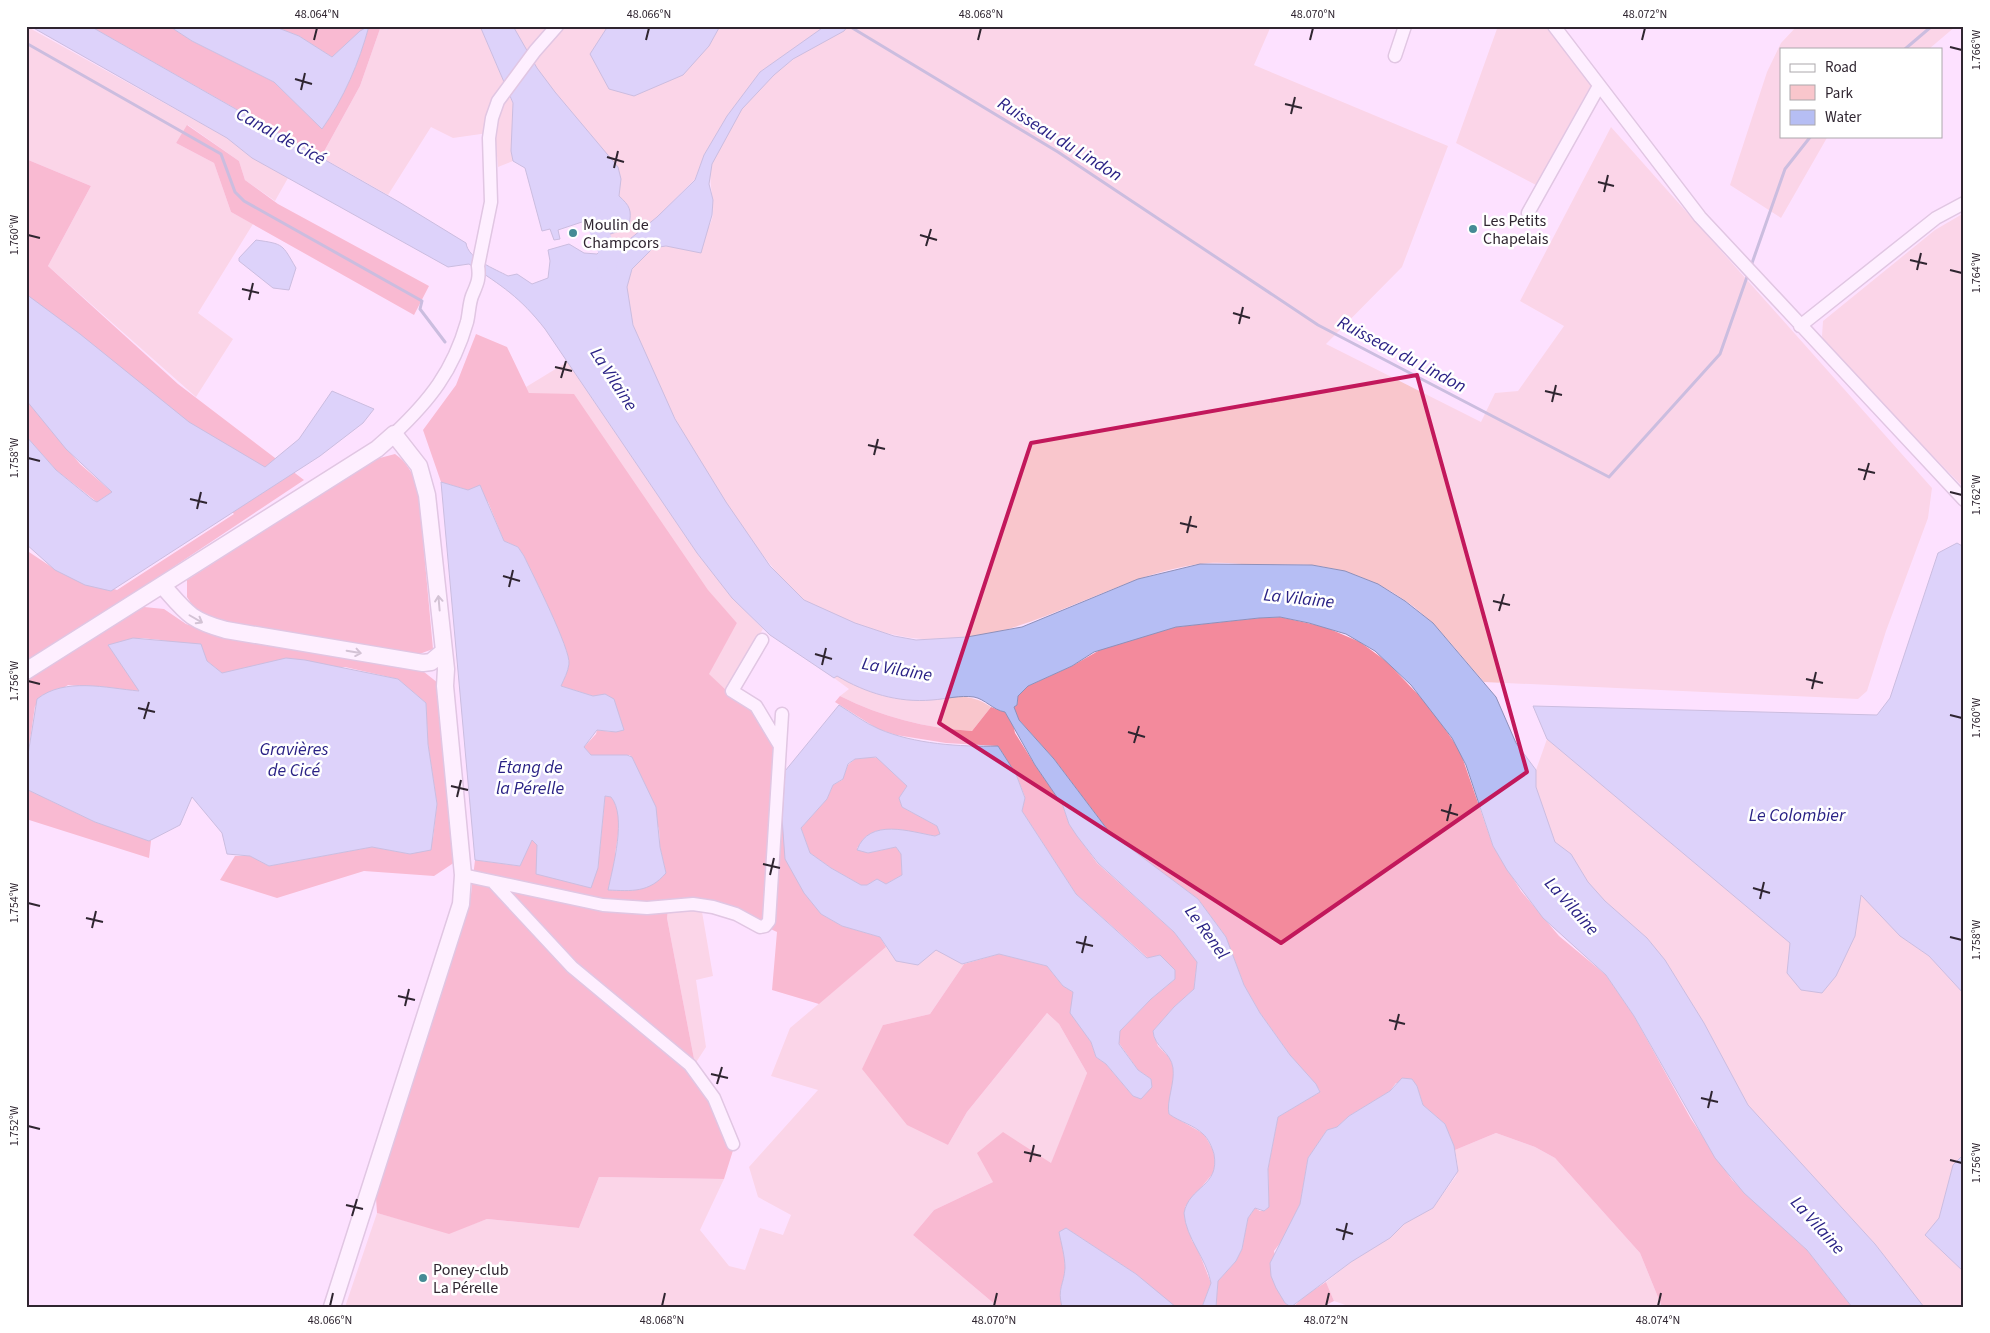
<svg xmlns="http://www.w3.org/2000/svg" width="1990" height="1333" viewBox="0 0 1990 1333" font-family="'Source Sans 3',sans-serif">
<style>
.green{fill:#f9c6cc}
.forest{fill:#f38a9c}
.water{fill:#b6bef4;stroke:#8e90b9;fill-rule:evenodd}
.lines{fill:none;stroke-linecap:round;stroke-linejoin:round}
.stream{stroke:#8e90b9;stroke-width:3}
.river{stroke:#b6bef4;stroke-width:18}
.minor-casing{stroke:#bea4c0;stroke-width:15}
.major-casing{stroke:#bea4c0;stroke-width:19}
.minor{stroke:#fff;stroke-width:12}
.major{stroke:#fff;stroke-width:16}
.oneway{stroke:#a19da2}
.marked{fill:none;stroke:#c2185b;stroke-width:4;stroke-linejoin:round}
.ticks{fill:none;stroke:#2f2530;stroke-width:2}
.poi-dot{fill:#458b95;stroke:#fff;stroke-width:2}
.labels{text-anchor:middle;stroke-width:5;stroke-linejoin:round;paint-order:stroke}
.poi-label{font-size:16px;fill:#2f2530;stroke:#fff;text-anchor:start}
.water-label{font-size:18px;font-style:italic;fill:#2a2285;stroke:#fff}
.neatline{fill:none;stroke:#2f2530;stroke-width:2}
.ticks-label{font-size:12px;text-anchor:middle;fill:#2f2530}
</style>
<rect width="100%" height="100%" fill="#fde1ff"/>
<path class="green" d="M26,26L227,138L252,158L288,178L275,201L245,180L239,161L188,125L176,143L214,163L231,212L253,224L198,313L233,339L196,397L48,266L91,186L26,159Z
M381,26H480L513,104L511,151L513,161L498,167L495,132L453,138L431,127L388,195L321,157L360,86Z
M513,26H608L590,54L709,46L720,26H825L760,72L727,116L704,155L695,179L657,217L625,243L610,247L606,234L622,230L629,225C632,210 630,206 619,196L621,179L618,167L555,92L537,68Z
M848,26H1271L1254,65L1448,146L1402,267L1326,344L1481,422L1495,393L1518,391L1564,326L1520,301L1611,127L1932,488L1928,518L1886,631L1867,691L1858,699L1484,682C1467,663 1451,642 1433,624C1402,592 1357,570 1312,565C1295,564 1276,565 1259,565C1239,564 1218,561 1199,564C1179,567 1155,573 1136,580C1035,617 967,665 857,624C840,618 817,610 803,599C753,561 622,349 627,287C628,277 632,268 639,261C655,245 659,245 681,248C689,242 699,237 706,230C722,213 705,183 712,163C727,123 758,83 794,59C809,48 827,40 844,31Z
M1498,26H1545L1591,85L1536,185L1456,143Z
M1797,26H1956L1929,49H1781V136H1828L1781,218L1730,185L1767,72L1781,43Z
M1964,213V488L1827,347L1822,336L1823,321L1935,230Z
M567,362L697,553L732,598L763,629L726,690L708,674L737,623L529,393L526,387Z
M837,675C860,689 885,700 913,700C944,701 963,688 991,707L972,731C925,728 882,717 840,696L849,689L834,678Z
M1547,739L1790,943L1787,973L1855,936L1861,894L1900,936L1929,956L1964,994V1154L1953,1165L1939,1218L1925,1235L1964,1272V1307H1924L1875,1244L1748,1105L1704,1023L1665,960L1647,938L1605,901L1588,882L1571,854L1555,842L1536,787V770Z
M700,900L713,976L696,980L706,1047L695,1064L667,918L669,903Z
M886,947L896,961L918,965L936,949L964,964L930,1014L883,1025L948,1145L967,1112L1047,1013L1059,1024L1087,1073L1051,1164L993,1182L934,1210L913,1235L998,1307H345L377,1213L449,1233L487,1219L579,1228L599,1177L724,1179L700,1230L729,1266L745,1270L760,1228L783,1235L791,1215L758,1197L749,1167L818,1090L771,1076L790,1028Z
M1496,1133L1535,1147L1555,1158L1640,1253L1662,1307H1351L1334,1301L1326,1282L1351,1262L1390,1238L1404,1224L1433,1208L1456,1176L1458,1167L1455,1150Z"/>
<path class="forest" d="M90,26H169L192,41L274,82L322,129C344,98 359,63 369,26H381L360,86L321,157Z
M273,26H367L332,57L299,36Z
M187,125L239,161L245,180L278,204L429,286L414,315L231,212L214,163L176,143Z
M26,159L91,186L48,266L178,384L304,480L26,665V550L59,572L117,590L234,514L185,464L26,335Z
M476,334L507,347L529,393L574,394L708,590L737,623L709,674L726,690L754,710L777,750L785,771L782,818L821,914L842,926L880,937L886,947L819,1004L772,990L777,932L760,924L669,903L667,918L695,1064L736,1141L724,1179L599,1177L579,1228L487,1219L449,1234L377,1213L376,1198L462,925L471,894L475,860L520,866L532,839L537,845L598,868L605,796L611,797C623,811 618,837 615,854L666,873L660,847L659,829L630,755H591L584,747L596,734L597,730L612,732L608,695L593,696L561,686C564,679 568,671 569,664C571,650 532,573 524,556L518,547L504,541L488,502L468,490L441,482L423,430L456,385Z
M26,400L80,464L112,492L97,502L56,470L26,436Z
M395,454C407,462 412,473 418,486L433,649L414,656L228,624L196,611L187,597V580L376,459Z
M144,607L164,609L186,624L221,635L419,668L438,683L455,862L434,876L364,871L277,898L220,880L235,856H250L269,866L372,847L410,854L433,838L437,804L428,744L426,703L398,679L345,667L222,673L207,661L205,657L161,640L141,638L108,645L140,691L68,685L35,706L26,767V680L66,651Z
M1280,617L1325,627L1360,642L1386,661L1430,707L1460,751L1493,846L1521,891L1559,936L1606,975L1634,1016L1691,1119L1732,1180L1807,1250L1852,1307H1662L1640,1253L1555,1158L1535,1147L1496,1133L1455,1150L1445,1124L1423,1105L1417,1086L1396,1083L1390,1091L1349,1116L1337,1127L1327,1130L1308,1158L1300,1204L1284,1238L1274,1251L1285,1303L1291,1307H1216L1218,1281L1236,1261L1242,1249L1248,1218L1255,1208L1260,1211L1266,1210L1269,1198L1268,1169L1278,1117L1320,1092L1319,1089L1290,1055L1260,1013L1244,985L1226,937L1198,899L1110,833L1054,759L1019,720L1013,707L1017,705L1018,696L1028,686L1072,666L1105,647L1176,627L1259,618Z
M840,696C882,717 925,728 972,731L991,707L1005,712L1013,724L1015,733L1035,765L1063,806L1069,824L1097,863L1174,932L1194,957L1197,962L1194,989L1174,1007L1153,1031L1158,1046L1171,1059L1173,1068L1174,1081L1169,1114L1204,1134L1213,1150L1215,1160L1214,1172L1185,1207L1192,1241L1196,1245L1211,1283L1202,1307H1174L1136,1274L1066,1228C1064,1242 1065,1254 1065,1268C1064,1286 1057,1288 1062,1307H998L913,1235L934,1210L993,1182L977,1153L1003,1132L1051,1163L1087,1073L1059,1024L1047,1013L967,1112L948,1145L907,1125L862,1069L883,1025L930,1014L964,964L999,954L1047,966L1063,986L1073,992L1074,999L1070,1011L1091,1042L1096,1057L1106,1064L1133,1096L1138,1097L1151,1079L1138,1070L1119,1043L1120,1031L1151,999L1175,979V970L1160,955L1148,958L1076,894L1022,811L1025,797L1016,774L998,746L946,743L896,735L878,729L835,702Z
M872,757L878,758L907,786L899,798L902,807L937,826L941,834L935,836C903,831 883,821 857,848L873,852L896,847L901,854L902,875L886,884L875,880L867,885H861L831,868L810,853L801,828L827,799L833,785L842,780L848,765L855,759Z
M26,789L95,822L151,841L149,858L26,819Z
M1326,1282L1334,1301L1322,1307H1293L1306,1295Z"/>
<path class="water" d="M30,26H90L399,202L466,243C468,259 495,269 508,276L517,274L532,284L548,278L550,261L548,250L569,244L584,253L597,254L602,249L625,243L657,217L695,180L704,155L727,116L760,72L825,26H848L844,31L793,59L774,75L742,109L712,164L709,184L713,200L712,215L701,253L666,246L653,248L632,269L627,287L633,325L675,419L726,502L770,566L804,600L855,623L894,636L916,640L967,637L1022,627L1138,579L1200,564L1312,565L1345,571L1378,584L1405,601L1433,623L1496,697L1516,743L1536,770V787L1555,842L1571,854L1588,882L1605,901L1647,938L1665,960L1704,1023L1748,1105L1875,1244L1924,1307H1852L1807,1250L1744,1193L1715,1158L1634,1016L1606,975L1543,918L1507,870L1493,846L1466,765L1452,738L1411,685L1375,651L1346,634L1309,623L1280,617L1259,618L1176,627L1094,652L1072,666L1028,686L1018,696L1017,705L1014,707L1019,720L1054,759L1110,833L1198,899L1226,937L1244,985L1260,1013L1290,1055L1316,1084L1320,1092L1278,1117L1268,1169L1269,1207L1264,1211L1255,1208L1248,1218L1242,1249L1236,1261L1218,1281L1216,1307H1202L1211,1283C1206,1257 1186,1239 1184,1213C1189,1186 1220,1187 1214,1154C1212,1147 1208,1138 1203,1134C1194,1125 1180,1122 1169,1114C1166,1102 1175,1083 1173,1068C1171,1052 1154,1047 1153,1031L1174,1007L1194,989L1197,962L1174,932L1098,863L1077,836L1069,824L1063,806L1035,765L1005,712C993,710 985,699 974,697C960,695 946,699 932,700C898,703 866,693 837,676L834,678L770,635L732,598L697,553L545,329C520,297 502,286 469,264L448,267L252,158L227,138Z
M169,26H273L299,36L332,57L360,31L369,26C359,63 344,98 322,129L274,82L192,41Z
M480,26H513L537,68L555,92L618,167L621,179L619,196C630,206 632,210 629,225C620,232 605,237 593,236L585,221L558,230L560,239L554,240L550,229L542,231L525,168L513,161L511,151L513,103Z
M608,26H720L709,46L683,75L634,96L609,89L590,54Z
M256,240C284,244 282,244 296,268L289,290L273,288L239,261V258Z
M26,294L80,334L189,422L265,467L299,439L332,391L374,409L363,423L320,456L111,591L85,585L55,570L26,544V436L56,470L93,500L97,502L112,492L66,449L26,400Z
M441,482L468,490L480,485L504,541L518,547L524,556C532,573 571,650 569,664C568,672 564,679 561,686L593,696L605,694L614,699L624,730L616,732L597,730L584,747L591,755H627L632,757L656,807L660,847L666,873C649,893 632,891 608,890C613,866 627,816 611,797L605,796L598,868L591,888L536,874L537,845L532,840L520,866L475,860Z
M1957,543L1964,547V994L1929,956L1900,936L1861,895L1855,936L1836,976L1822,993L1801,990L1787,973L1790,943L1547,739L1533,706L1877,715L1890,698L1938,553Z
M133,638L201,644L207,661L222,673L286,658L305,660L398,679L426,703L428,744L437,804L431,850L410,854L372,847L269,866L250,856L227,854L222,833L192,797L180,825L149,841L95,822L26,789V767L37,699C65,677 106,688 139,691L108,645Z
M839,705C852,713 865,723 879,729C914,744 960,747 998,746L1016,774L1025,798L1022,811L1076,894L1147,958L1160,955L1175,970V979L1151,999L1120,1031L1119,1044L1138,1070L1151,1079L1152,1087L1141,1099L1133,1096L1106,1064L1096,1057L1091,1042L1070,1013L1073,992L1063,986L1047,966L999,954L962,964L936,950L918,965L896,961L880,937L842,926L821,914L804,893L785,859L782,818L785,771ZM876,757L907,786L899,798L902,807L937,826L940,834L935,836C911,832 869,817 857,850L868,853L896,847L901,854L902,875L886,884L877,879L867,885H861L831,868L810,853L801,828L827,799L833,785L843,779L848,764L855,759Z
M1402,1078L1412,1079L1417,1086L1423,1105L1445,1124L1454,1146L1458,1171L1433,1208L1404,1224L1390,1238L1351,1262L1291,1307L1285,1303L1276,1288L1271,1276L1270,1263L1300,1204L1308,1158L1327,1130L1337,1127L1349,1116L1390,1091Z
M1964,1154V1272L1925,1235L1939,1218L1953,1165Z
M1066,1228L1136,1274L1176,1307H1062C1057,1288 1064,1285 1065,1268C1065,1256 1061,1243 1059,1232Z"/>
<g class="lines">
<path class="stream" d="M849,26L1058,152L1318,325L1609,477L1720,354L1748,274
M26,43L221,154L235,192L244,201L422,301L420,309L445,342
M1905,49L1932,26
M1751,266L1785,169L1811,136"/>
<path class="river" d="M592,215L610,257L606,270"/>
<g class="minor-casing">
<path id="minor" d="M1554,26L1700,217L1964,500
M1395,56L1405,26
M1528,213L1599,86
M1800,326L1936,218L1964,203
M394,434C430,400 453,371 467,322C469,314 469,304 472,296C477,284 480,279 478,266L491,202L489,138L492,118L498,101L535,51L557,26
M762,640L732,691L756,706L780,746
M463,875L603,905L647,908L693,904L713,907L736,914L760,927L765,926L769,921L782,714
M494,883L572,967L690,1065L714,1098L733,1144"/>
</g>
<g class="major-casing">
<path id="major" d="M162,585C186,612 189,620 226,630L423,663L431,662L443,652
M26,671L377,449L394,434L419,466L427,495L446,669L445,686L463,875L461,904L332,1307"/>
</g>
<use href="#minor" class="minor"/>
<use href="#major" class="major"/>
</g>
<defs><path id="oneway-shaft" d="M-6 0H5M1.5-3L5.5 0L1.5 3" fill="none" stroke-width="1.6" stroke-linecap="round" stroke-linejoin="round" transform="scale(1.25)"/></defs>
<g class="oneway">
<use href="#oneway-shaft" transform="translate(439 603) rotate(-95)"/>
<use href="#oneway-shaft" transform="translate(196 619) rotate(30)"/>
<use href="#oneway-shaft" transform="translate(354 652) rotate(10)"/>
</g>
<path d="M0 0H1990V1333H0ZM1417,375L1527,772L1281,943L939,723L1031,443Z" fill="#fde1ff" fill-opacity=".55" fill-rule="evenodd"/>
<path class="marked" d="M1417,375L1527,772L1281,943L939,723L1031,443Z"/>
<path class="ticks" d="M314,40L317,28M646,40L649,28M978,40L981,28M1310,40L1313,28M1642,40L1645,28M1950,47L1962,50M295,79L312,84M301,90L305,73M1285,104L1302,108M1291,114L1295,97M607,157L624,162M614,168L618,151M1598,182L1614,186M1604,192L1608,175M28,235L40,238M920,235L937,240M926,246L931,229M1910,260L1927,264M1917,270L1921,253M1950,270L1962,273M242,289L259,293M249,300L253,283M1233,313L1250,318M1239,324L1243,307M555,367L572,371M561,378L566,361M1545,391L1562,395M1552,402L1556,385M868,445L885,449M874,455L878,439M28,458L40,461M1858,469L1875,473M1864,480L1869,463M1950,492L1962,495M190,499L207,503M197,509L201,492M1180,523L1197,527M1187,533L1191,516M503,576L520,581M509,587L513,570M1493,601L1510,605M1499,611L1504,594M815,654L832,659M822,665L826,648M1806,679L1823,683M28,681L40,684M1812,689L1816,672M138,708L155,712M1950,715L1962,718M144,719L149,702M1128,732L1145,737M1134,743L1139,726M451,786L468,790M457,797L461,780M1441,810L1458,815M1447,821L1451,804M763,864L780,868M770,875L774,858M1753,888L1770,893M1760,899L1764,882M28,903L40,906M86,918L103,922M92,928L96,911M1950,937L1962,940M1076,942L1093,946M1082,953L1086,936M398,996L415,1000M405,1006L409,989M1389,1020L1405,1024M1395,1030L1399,1014M711,1074L728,1078M717,1084L722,1067M1701,1098L1718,1102M1708,1108L1712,1091M28,1126L40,1129M1024,1152L1041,1156M1950,1160L1962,1163M1030,1162L1034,1145M346,1205L363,1209M352,1216L357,1199M1336,1229L1353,1234M1343,1240L1347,1223M330,1306L333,1293M662,1306L665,1293M994,1306L997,1293M1326,1306L1329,1293M1658,1306L1661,1293"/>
<g class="poi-dot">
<circle cx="1473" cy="229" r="5"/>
<circle cx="573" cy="233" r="5"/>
<circle cx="423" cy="1278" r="5"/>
</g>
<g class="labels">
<g class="poi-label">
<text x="1483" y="226">Les Petits<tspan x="1483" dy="18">Chapelais</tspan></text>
<text x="583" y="230">Moulin de<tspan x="583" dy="18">Champcors</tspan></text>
<text x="433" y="1275">Poney-club<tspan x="433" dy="18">La Pérelle</tspan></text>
</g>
<g class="water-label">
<text transform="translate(281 136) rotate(29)" y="6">Canal de Cicé</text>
<text transform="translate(1060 139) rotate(32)" y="6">Ruisseau du Lindon</text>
<text transform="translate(1402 354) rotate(28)" y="6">Ruisseau du Lindon</text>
<text transform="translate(614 379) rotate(57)" y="6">La Vilaine</text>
<text transform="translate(1299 598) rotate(6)" y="6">La Vilaine</text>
<text transform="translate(897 669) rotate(10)" y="6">La Vilaine</text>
<text x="294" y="755">Gravières<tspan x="294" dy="21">de Cicé</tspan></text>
<text x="530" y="773">Étang de<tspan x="530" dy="21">la Pérelle</tspan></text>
<text x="1797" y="821">Le Colombier</text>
<text transform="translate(1572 906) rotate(48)" y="6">La Vilaine</text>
<text transform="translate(1207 932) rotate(54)" y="6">Le Renel</text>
<text transform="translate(1818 1225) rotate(48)" y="6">La Vilaine</text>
</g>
</g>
<rect width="1990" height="1333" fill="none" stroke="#ffffff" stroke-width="55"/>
<rect x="1780" y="48" width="162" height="90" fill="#ffffff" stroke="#aca8ac"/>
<rect x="1790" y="64" width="25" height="8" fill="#ffffff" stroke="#aca8ac"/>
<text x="1825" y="72" font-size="15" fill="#2f2530">Road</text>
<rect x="1790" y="85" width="25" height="15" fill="#f9c6cc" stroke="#aca8ac"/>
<text x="1825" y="98" font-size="15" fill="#2f2530">Park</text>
<rect x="1790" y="110" width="25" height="15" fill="#b6bef4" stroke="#aca8ac"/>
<text x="1825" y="122" font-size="15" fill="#2f2530">Water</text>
<rect x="28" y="28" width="1934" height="1278" class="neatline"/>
<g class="ticks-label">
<text x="317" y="18">48.064°N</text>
<text x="649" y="18">48.066°N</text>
<text x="981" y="18">48.068°N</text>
<text x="1313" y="18">48.070°N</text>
<text x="1645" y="18">48.072°N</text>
<text transform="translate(1976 50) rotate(-90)" y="4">1.766°W</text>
<text transform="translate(14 235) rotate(-90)" y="4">1.760°W</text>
<text transform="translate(1976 273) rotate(-90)" y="4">1.764°W</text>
<text transform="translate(14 458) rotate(-90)" y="4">1.758°W</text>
<text transform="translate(1976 495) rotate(-90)" y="4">1.762°W</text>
<text transform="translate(14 681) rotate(-90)" y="4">1.756°W</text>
<text transform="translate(1976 718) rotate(-90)" y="4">1.760°W</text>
<text transform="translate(14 903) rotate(-90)" y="4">1.754°W</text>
<text transform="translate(1976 940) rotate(-90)" y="4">1.758°W</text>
<text transform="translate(14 1126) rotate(-90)" y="4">1.752°W</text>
<text transform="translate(1976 1163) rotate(-90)" y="4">1.756°W</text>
<text x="330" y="1324">48.066°N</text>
<text x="662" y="1324">48.068°N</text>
<text x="994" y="1324">48.070°N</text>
<text x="1326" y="1324">48.072°N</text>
<text x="1658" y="1324">48.074°N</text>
</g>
</svg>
